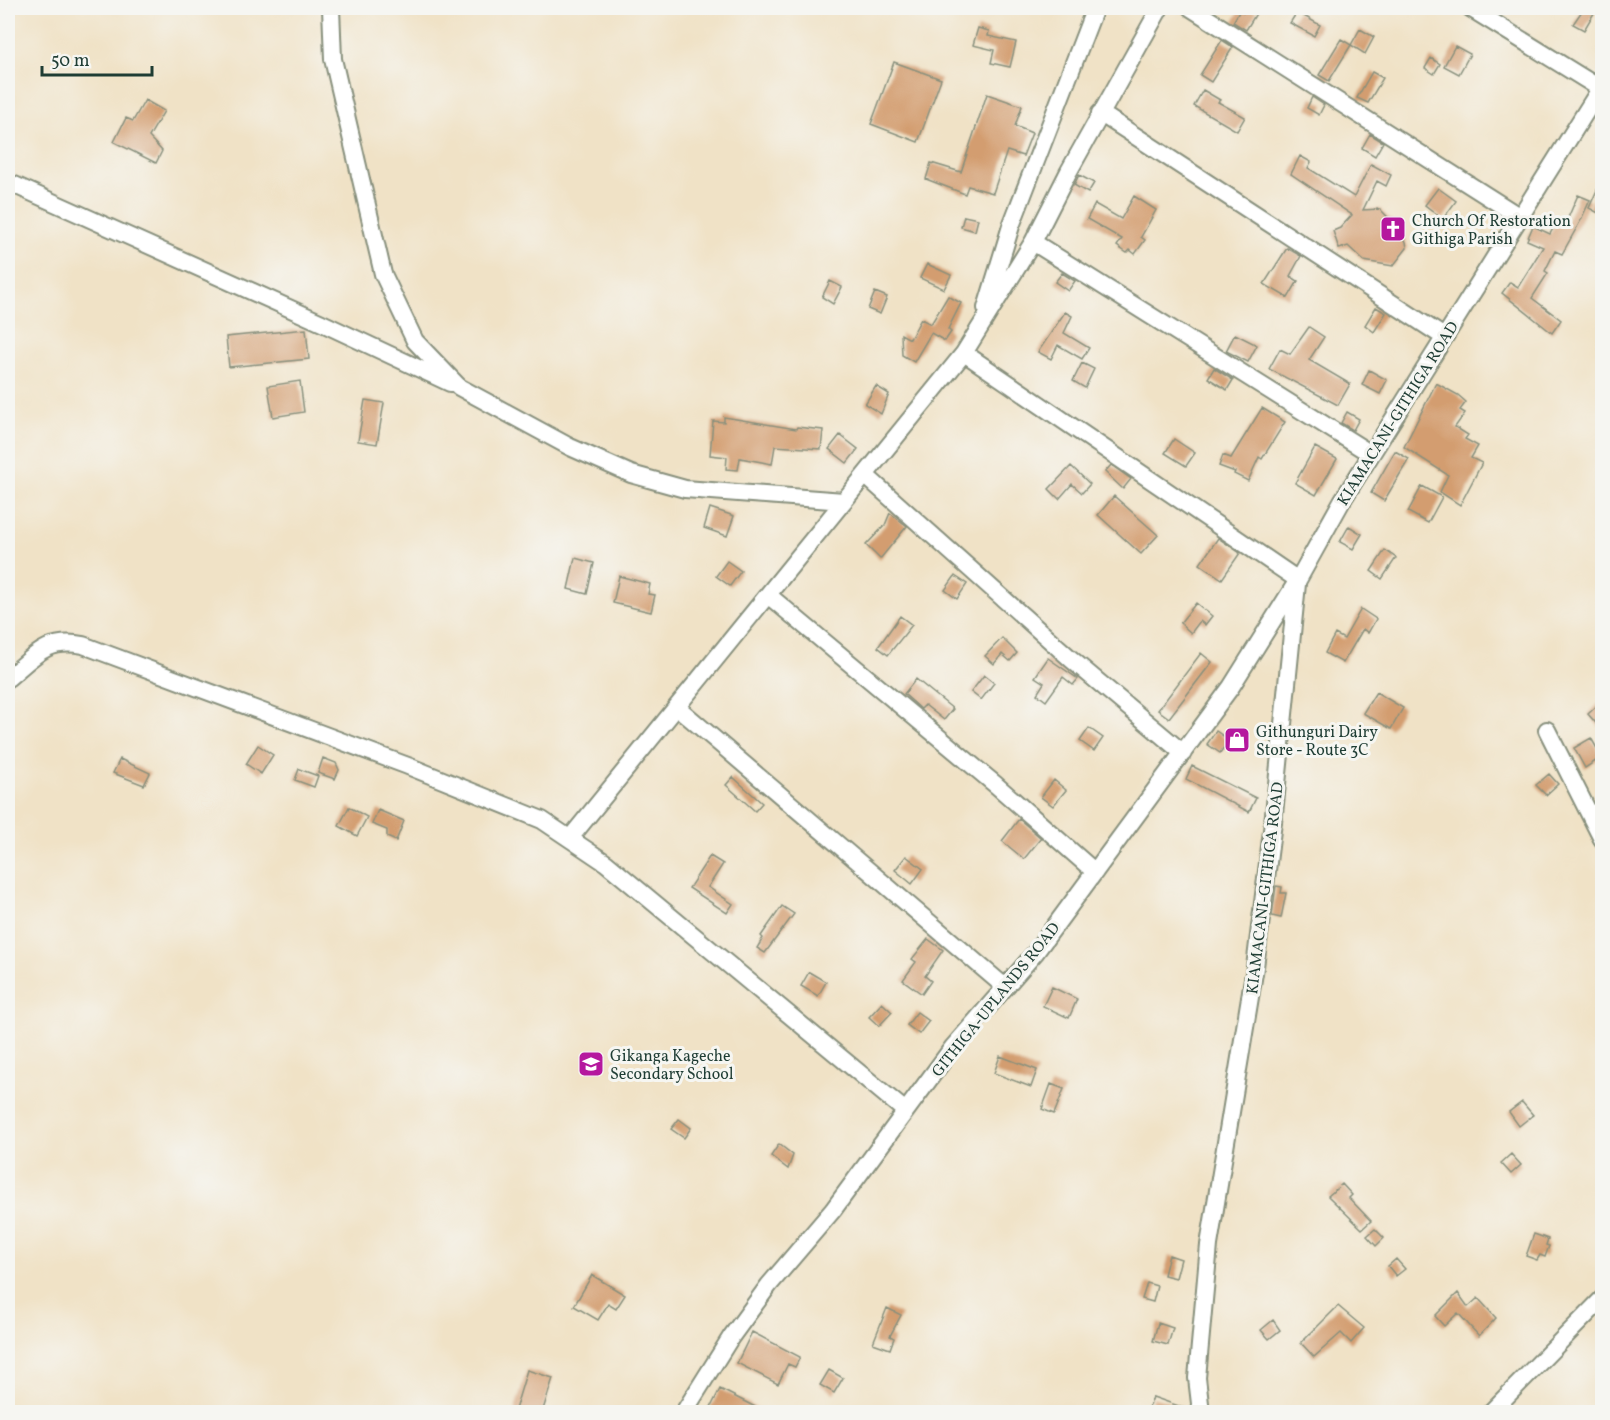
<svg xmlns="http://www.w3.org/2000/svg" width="1610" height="1420" viewBox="0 0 1610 1420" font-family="Vollkorn,serif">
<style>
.building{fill:#d39d70}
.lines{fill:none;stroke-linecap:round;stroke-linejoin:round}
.street-casing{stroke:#88907d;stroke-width:20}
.street{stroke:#fff;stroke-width:16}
.labels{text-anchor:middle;stroke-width:6;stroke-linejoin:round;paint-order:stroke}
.poi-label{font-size:16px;fill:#1f3d34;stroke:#f6f6f2;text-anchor:start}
.street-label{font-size:16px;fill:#1f3d34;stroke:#f6f6f2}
</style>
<rect width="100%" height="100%" fill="#f6f6f2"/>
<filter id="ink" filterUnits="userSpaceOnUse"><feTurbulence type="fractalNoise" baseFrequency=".0167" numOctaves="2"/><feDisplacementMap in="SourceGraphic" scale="12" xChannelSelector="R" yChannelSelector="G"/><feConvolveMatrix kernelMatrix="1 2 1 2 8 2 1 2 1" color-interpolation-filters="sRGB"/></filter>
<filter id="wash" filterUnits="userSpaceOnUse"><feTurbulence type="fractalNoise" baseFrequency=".008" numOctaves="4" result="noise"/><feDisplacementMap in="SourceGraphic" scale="24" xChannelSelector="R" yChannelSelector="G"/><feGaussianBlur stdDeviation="1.35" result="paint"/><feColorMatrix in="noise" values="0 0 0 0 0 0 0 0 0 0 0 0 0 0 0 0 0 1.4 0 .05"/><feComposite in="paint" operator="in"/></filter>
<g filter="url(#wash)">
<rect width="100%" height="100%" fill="#f0e2c6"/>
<g id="blocks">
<path class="building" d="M1246,8L1257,12L1246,30L1233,22L1240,10L1243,13Z
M1584,8H1597L1584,30L1573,24Z
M1297,12L1320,25L1314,36L1290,23Z
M978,28L989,31L988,36L1016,42L1010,67L991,63L994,50L973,45Z
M1360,29L1374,37L1365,54L1351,45Z
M1341,39L1351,45L1329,81L1319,75Z
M1222,40L1233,47L1211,82L1200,75Z
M1455,46L1470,54L1459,74L1444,66Z
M1431,58L1440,64L1434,74L1425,68Z
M894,62L941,79L918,142L871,124Z
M1372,72L1383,78L1368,103L1357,98Z
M1203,90L1220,100L1218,102L1245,117L1237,131L1194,106Z
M987,94L1022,106L1015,126L1032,133L1023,156L1007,151L993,193L968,186L965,194L926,179L931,163L961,172Z
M1312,97L1324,105L1319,115L1307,108Z
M145,100L164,111L149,137L162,151L156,163L114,142L126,118L133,121Z
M1370,134L1383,142L1375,156L1362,148Z
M1300,156L1311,162L1308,168L1354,197L1371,164L1391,175L1386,186L1377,181L1363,210L1380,209L1400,230L1406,242L1407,248L1393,266L1364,261L1348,246L1339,249L1333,231L1340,228L1352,215L1291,174Z
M1079,175L1094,183L1088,193L1074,185Z
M1602,179V215L1589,208Z
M1438,188L1456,201L1443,219L1425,205Z
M1578,195L1590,200L1581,220L1562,254L1555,251L1545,271L1548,273L1532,298L1561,320L1552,333L1502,293L1510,282L1518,287L1543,247L1527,240L1533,226L1550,234L1556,223L1564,227Z
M1134,196L1156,210L1141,237L1145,240L1135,254L1130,250L1127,253L1117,246L1122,239L1087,219L1095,204L1121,219Z
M964,216L978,219L975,231L961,227Z
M1287,248L1301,256L1290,276L1298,281L1288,298L1264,284Z
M927,264L951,275L944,289L920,278Z
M1062,273L1075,281L1068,291L1055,282Z
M830,281L842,287L833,304L822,297Z
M875,292L887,297L880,314L868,309Z
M948,296L961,303L948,329L951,332L945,341L931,333L914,362L902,355L901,334L910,339L921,319L931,324Z
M1376,307L1386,313L1374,332L1365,325Z
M1065,312L1072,316L1064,333L1089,348L1082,359L1058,345L1051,359L1038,352Z
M1309,327L1324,337L1309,360L1350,384L1338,405L1269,369L1280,349L1290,354Z
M306,329L309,359L229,367L226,337Z
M1235,334L1257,345L1248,362L1226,351Z
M1082,363L1094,369L1085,388L1073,381Z
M1214,368L1233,380L1227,390L1208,378Z
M1369,370L1387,380L1380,394L1362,385Z
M300,381L304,412L273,417L268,386Z
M1436,383L1458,395L1466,402L1460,410L1465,413L1455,427L1468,435L1465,439L1478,446L1471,458L1482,463L1460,505L1440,492L1448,475L1404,447Z
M876,386L889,394L881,414L865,404Z
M365,400L384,403L377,444L358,441Z
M1262,408L1285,422L1262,459L1259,457L1248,481L1234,474L1235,472L1219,466L1223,455L1231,458Z
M1347,412L1359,419L1353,430L1341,423Z
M724,417L796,429L797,427L823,430L821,449L775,446L772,464L740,458L738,470L726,469L727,457L710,455L713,421L724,422Z
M840,435L858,449L847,463L829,449Z
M1174,439L1195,453L1186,466L1165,453Z
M1315,447L1337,459L1316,495L1295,483Z
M1395,451L1409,459L1384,501L1371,493Z
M1111,465L1131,479L1123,489L1105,472Z
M1071,466L1090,484L1082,493L1072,484L1059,499L1049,489Z
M1422,486L1442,497L1428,523L1408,512Z
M1114,496L1158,535L1141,554L1098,515Z
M710,508L734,516L727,536L704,528Z
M890,513L907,526L880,559L866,545L885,525Z
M1349,526L1362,534L1353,549L1340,542Z
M1218,538L1240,553L1222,579L1200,564Z
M1385,550L1396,558L1382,579L1371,571Z
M575,558L594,563L587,594L568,589Z
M727,561L741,571L730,586L716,576Z
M619,576L650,584L648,594L655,595L651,612L613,603Z
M955,576L967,584L957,599L945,590Z
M1196,603L1212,616L1205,625L1200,621L1191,633L1180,623Z
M1361,609L1376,619L1368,633L1363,629L1343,663L1325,653L1335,634L1344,639Z
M900,616L912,625L888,655L878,647Z
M1002,638L1017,653L1010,661L1002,654L994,664L985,656Z
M1201,653L1212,662L1169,718L1158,710Z
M1048,658L1078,679L1073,685L1063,677L1046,701L1037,694L1044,683L1035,677Z
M984,675L994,683L981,700L971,692Z
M916,679L953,709L944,720L925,705L921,709L904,694Z
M1376,692L1403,708L1391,729L1363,713Z
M1602,701V730L1588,714Z
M1089,728L1103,738L1094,751L1080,741Z
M1216,731L1229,740L1220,753L1207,744Z
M1591,738L1602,757L1585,768L1574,748Z
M258,745L273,755L261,774L246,764Z
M323,758L336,763L339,770L335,779L318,773Z
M120,759L150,773L144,785L113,773Z
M1192,766L1256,798L1249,812L1186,779Z
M299,769L318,776L314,787L295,780Z
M1549,774L1558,784L1546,795L1536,785Z
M733,777L762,803L755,811L726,785Z
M1054,780L1066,790L1053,806L1041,797Z
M349,807L367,817L357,836L339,826Z
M378,810L404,821L396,841L387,837V830L372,824Z
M1019,819L1041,838L1024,859L1002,841Z
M710,856L723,864L708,887L733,904L727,913L689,888Z
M906,856L923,869L912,884L895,870Z
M1276,886L1282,887L1281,893H1286L1281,918L1272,916Z
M782,906L794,914L765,953L757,948L763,938L761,936Z
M928,939L943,950L925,976L931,981L922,994L903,980L916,962L912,959Z
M809,972L826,982L818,996L801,986Z
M1052,987L1077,999L1069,1018L1043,1006Z
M882,1003L892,1012L879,1026L869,1017Z
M917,1012L929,1021L919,1034L907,1025Z
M1000,1056L1037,1070L1031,1087L994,1073Z
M1051,1084L1064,1089L1054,1114L1042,1109Z
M1522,1102L1533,1115L1519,1126L1509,1112Z
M679,1119L691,1128L684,1138L671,1129Z
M779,1144L793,1155L788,1169L771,1156Z
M1511,1154L1521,1165L1511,1174L1501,1163Z
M1342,1184L1352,1195L1349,1198L1371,1221L1362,1229L1328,1196Z
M1375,1229L1384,1238L1376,1246L1367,1236Z
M1534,1234L1548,1239L1546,1245L1549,1246L1545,1257L1540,1255L1537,1260L1526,1256Z
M1169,1255L1181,1259L1176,1278L1164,1275Z
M1396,1259L1405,1269L1396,1276L1388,1266Z
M592,1275L625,1295L616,1309L608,1304L598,1320L574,1306Z
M1147,1283L1157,1286L1153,1302L1142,1299Z
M1458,1293L1468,1307L1478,1298L1496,1318L1479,1336L1458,1313L1444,1326L1435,1316Z
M1338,1306L1364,1328L1351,1343L1341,1333L1314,1357L1301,1343Z
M887,1308L901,1315L890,1336L894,1338L890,1349L873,1343Z
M1273,1320L1280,1330L1269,1339L1261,1330Z
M1158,1323L1173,1328L1168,1345L1153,1341Z
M752,1332L800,1357L795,1367L788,1364L778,1384L737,1363Z
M527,1370L553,1378L542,1413H514Z
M829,1370L843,1378L834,1393L820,1385Z
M720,1389L767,1413H708Z
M1153,1397L1190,1410V1413H1147Z"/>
</g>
</g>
<g filter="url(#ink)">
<use href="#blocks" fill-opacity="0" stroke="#88907d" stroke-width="1.5"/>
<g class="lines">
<g class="street-casing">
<path id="street" d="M331,8L333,59L383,274L415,341L459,387L570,447L631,474L685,489L844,501
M1191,8L1520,217
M1470,8L1601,89
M1100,113L1444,337
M8,182L322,323L450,383
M1033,242L1371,454
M986,308L1011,226L1095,8
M964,353L1298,580
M865,475L1071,659L1183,753
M768,595L996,785L1095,872
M8,678C35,656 46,638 83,645L408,766L542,820L606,863L904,1110
M677,707L1005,987
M1547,730L1602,839
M571,837L964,353L1033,242L1069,171L1160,8
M684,1412L731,1337L769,1285L833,1210L953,1047L1035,953L1231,687L1298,580L1342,501L1602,86
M1201,1412L1197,1378L1209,1245L1255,967L1274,814L1297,584
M1491,1412L1602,1299"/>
</g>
<use href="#street" class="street"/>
</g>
</g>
<defs>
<g id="church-square" transform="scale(1.35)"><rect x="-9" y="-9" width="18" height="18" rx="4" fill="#b5179e" stroke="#f6f6f2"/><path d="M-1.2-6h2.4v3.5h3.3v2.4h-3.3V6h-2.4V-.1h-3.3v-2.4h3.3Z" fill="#fff"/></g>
<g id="shop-square" transform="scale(1.35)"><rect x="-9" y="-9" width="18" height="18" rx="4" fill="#b5179e" stroke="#f6f6f2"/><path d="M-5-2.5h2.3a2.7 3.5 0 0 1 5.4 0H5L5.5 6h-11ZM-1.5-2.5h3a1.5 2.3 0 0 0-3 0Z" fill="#fff"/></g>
<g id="school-square" transform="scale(1.35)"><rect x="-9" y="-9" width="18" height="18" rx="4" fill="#b5179e" stroke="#f6f6f2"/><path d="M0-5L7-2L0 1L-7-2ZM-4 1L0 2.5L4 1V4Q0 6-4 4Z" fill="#fff"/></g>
</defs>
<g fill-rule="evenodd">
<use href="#church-square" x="1393" y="229"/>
<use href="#shop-square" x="1237" y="740"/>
<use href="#school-square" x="591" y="1064"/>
</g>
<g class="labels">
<g class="poi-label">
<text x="1412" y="226">Church Of Restoration<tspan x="1412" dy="18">Githiga Parish</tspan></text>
<text x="1256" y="737">Githunguri Dairy<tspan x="1256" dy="18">Store - Route 3C</tspan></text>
<text x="610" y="1061">Gikanga Kageche<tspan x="610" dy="18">Secondary School</tspan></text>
</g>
<g class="street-label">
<text transform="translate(1397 413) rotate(-58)" y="6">KIAMACANI-GITHIGA ROAD</text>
<text transform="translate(1264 888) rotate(-83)" y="6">KIAMACANI-GITHIGA ROAD</text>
<text transform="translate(995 999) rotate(-51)" y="6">GITHIGA-UPLANDS ROAD</text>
</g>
</g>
<rect width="1610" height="1420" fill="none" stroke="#f6f6f2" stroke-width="30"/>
<path d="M42 66v9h110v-9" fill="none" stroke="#1f3d34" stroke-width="3"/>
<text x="51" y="66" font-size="18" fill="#1f3d34" stroke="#f6f6f2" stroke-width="4.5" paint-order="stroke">50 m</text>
</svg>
